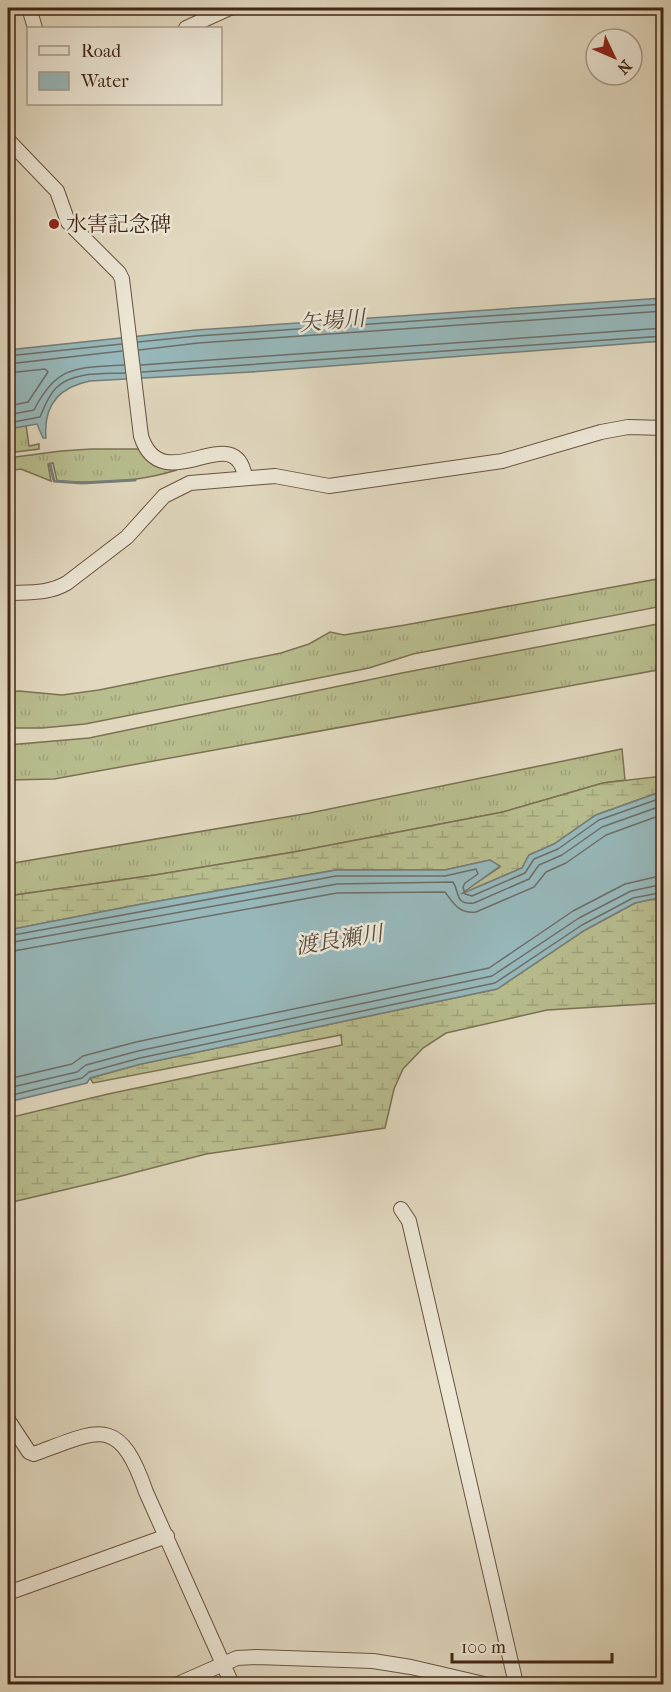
<svg xmlns="http://www.w3.org/2000/svg" width="671" height="1692" viewBox="0 0 671 1692" font-family="'IM FELL French Canon','Noto Serif JP',serif">
<style>
.grass{fill:url(#grass-tufts);stroke:#7c7152;stroke-width:1.5}
.wetland{fill:url(#wetland-marsh);stroke:#7c7152;stroke-width:1.5}
.water{fill:#97b8bb;stroke:#757d79;stroke-width:1.5}
.lines{fill:none;stroke-linecap:round;stroke-linejoin:round}
.shore{stroke:#6c6e68;stroke-width:1.5}
.stream{stroke:#757d79;stroke-width:3}
.minor-casing{stroke:#695240;stroke-width:16}
.minor{stroke:#ece6d5;stroke-width:14}
.poi-dot{fill:#8f2418;stroke:#ece6d5;stroke-width:2}
.labels{text-anchor:middle;stroke-width:5;stroke-linejoin:round;paint-order:stroke}
.poi-label{font-size:21px;fill:#412515;stroke:#ece6d5;text-anchor:start}
.water-label{font-size:22px;font-style:italic;fill:#564a3e;stroke:#ece6d5}
</style>
<defs>
<pattern id="grass-tufts" width="24" height="20" patternUnits="userSpaceOnUse" patternTransform="scale(1.5)"><rect width="24" height="20" fill="#b8bd8e"/><path d="M3 7l-1-3M5 7V3M7 7l1-3M15 17l-1-3M17 17v-4M19 17l1-3" fill="none" stroke="#9fa27a"/></pattern>
<pattern id="wetland-marsh" width="20" height="14" patternUnits="userSpaceOnUse" patternTransform="scale(1.5)"><rect width="20" height="14" fill="#b8bd8e"/><path d="M1 5h8M5 5V1M11 12h8M15 12V8" fill="none" stroke="#9fa27a"/></pattern>
</defs>
<rect width="100%" height="100%" fill="#e1d8bf"/>
<filter id="stains"><feTurbulence type="fractalNoise" baseFrequency=".00333" numOctaves="4"/><feColorMatrix values="0 0 0 0 .2 0 0 0 0 .09 0 0 0 0 .02 0 0 0 .5 -.17"/></filter>
<radialGradient id="worn" r=".72"><stop offset=".6" stop-color="#630" stop-opacity="0"/><stop offset="1" stop-color="#630" stop-opacity=".3"/></radialGradient>
<path class="grass" d="M26,425L29,446L39,444V449L8,453V429Z
M91,449H140C150,466 158,469 177,470C138,482 97,484 57,481L53,463L48,464L51,481L21,469L8,471V458L61,451Z
M663,578V606L413,654L369,668L85,724L42,728H8V692L19,691L62,695L99,690L281,653L309,644L330,632L344,635L405,625Z
M663,623V669L54,779L8,780V745L89,738L402,673Z
M622,749L625,780L603,783L503,812L294,852L155,875L8,896V864L310,813Z"/>
<path class="wetland" d="M663,776V791L596,815L554,844L529,855L522,868L457,896L500,867L490,860L445,870H336L142,904L8,930V896L155,875L294,852L503,812L603,783Z
M663,897V1003L547,1010L446,1033L423,1048L403,1069L394,1089L385,1128L206,1154L106,1180L8,1203V1118L108,1094L342,1045L341,1035L93,1083L90,1078L141,1064L497,989L585,930L635,903Z"/>
<path class="water" d="M663,298V341L251,372L90,381C60,387 43,405 46,438H43L37,424L8,429V350L196,330Z
M663,791V897L635,903L585,930L497,989L141,1064L90,1078L87,1083L8,1102V930L142,904L336,870H445L490,860L500,866L461,894L522,868L529,855L554,844L596,815Z"/>
<g class="lines">
<path class="shore" d="M138,342L197,336L664,304
M139,350L198,343L664,311
M8,356L122,344
M8,364L122,351
M141,365L664,328
M142,372L664,336
M8,373L45,369L48,372L28,402L8,406
M8,415L34,410C57,364 78,368 124,365
M8,423L40,417C44,408 48,396 56,388C73,371 104,374 125,373
M8,936L336,876H445L476,869L478,874L465,883L463,887L465,894L472,896L525,873L534,859L558,849L599,820L664,797
M8,943L337,884L453,882C460,892 454,905 474,903L529,879L539,865L562,855L602,827L664,805
M8,952L337,893L445,892C454,904 459,914 476,912L534,887L546,872L566,863L606,835L664,814
M8,1079L72,1064L83,1056L136,1042L489,968L573,911L625,884L664,875
M8,1088L77,1072L86,1065L138,1051L492,976L579,918L631,891L664,884
M8,1096L82,1078L89,1072L140,1058L495,983L582,925L633,898L664,892"/>
<path class="stream" d="M50,464L54,481L82,483L135,480"/>
<g class="minor-casing">
<path id="minor" d="M29,8L35,28
M186,28L230,8
M8,140L57,191L68,222L119,273L122,279L141,436C162,502 235,416 245,477
M8,593C29,592 48,594 67,583L127,537L164,496L190,483L275,476L329,486L502,461L601,432L628,427L664,428
M401,1209L409,1221L516,1684
M8,1420L29,1452L34,1454C99,1430 119,1414 146,1492L232,1684
M8,1593L167,1536
M178,1684L237,1658L257,1657L373,1661L411,1667L484,1684"/>
</g>
<use href="#minor" class="minor"/>
</g>
<circle class="poi-dot" cx="54" cy="224" r="6"/>
<g class="labels">
<g class="poi-label">
<text x="66" y="231">水害記念碑</text>
</g>
<g class="water-label">
<text transform="translate(332 320) rotate(-5)" y="8">矢場川</text>
<text transform="translate(339 939) rotate(-9)" y="8">渡良瀬川</text>
</g>
</g>
<rect width="671" height="1692" fill="none" stroke="#e1d8bf" stroke-width="30"/>
<rect x="9" y="9" width="653" height="1674" fill="none" stroke="#412515" stroke-width="3"/>
<rect x="15" y="15" width="641" height="1662" fill="none" stroke="#412515" stroke-width="1.5"/>
<rect x="27" y="27" width="195" height="78" fill="#ece6d5" stroke="#a89988" stroke-width="1.5"/>
<rect x="39" y="46" width="30" height="9" fill="#ece6d5" stroke="#a89988" stroke-width="1.5"/>
<text x="81" y="57" font-size="18" fill="#412515">Road</text>
<rect x="39" y="72" width="30" height="18" fill="#97b8bb" stroke="#a89988" stroke-width="1.5"/>
<text x="81" y="87" font-size="18" fill="#412515">Water</text>
<g transform="translate(614 57) rotate(134)"><circle r="28" fill="#ece6d5" stroke="#a89988" stroke-width="1.5"/>
<path d="M0-4.5L10 22L0 15L-10 22Z" fill="#8f2418"/>
<text y="-9" font-size="16" font-weight="bold" text-anchor="middle" fill="#412515">N</text>
</g>
<path d="M452 1653v9h160v-9" fill="none" stroke="#412515" stroke-width="3"/>
<text x="461" y="1653" font-size="18" fill="#412515" stroke="#ece6d5" stroke-width="4.5" paint-order="stroke">100 m</text>
<rect width="100%" height="100%" filter="url(#stains)"/>
<rect width="100%" height="100%" fill="url(#worn)"/>
</svg>
